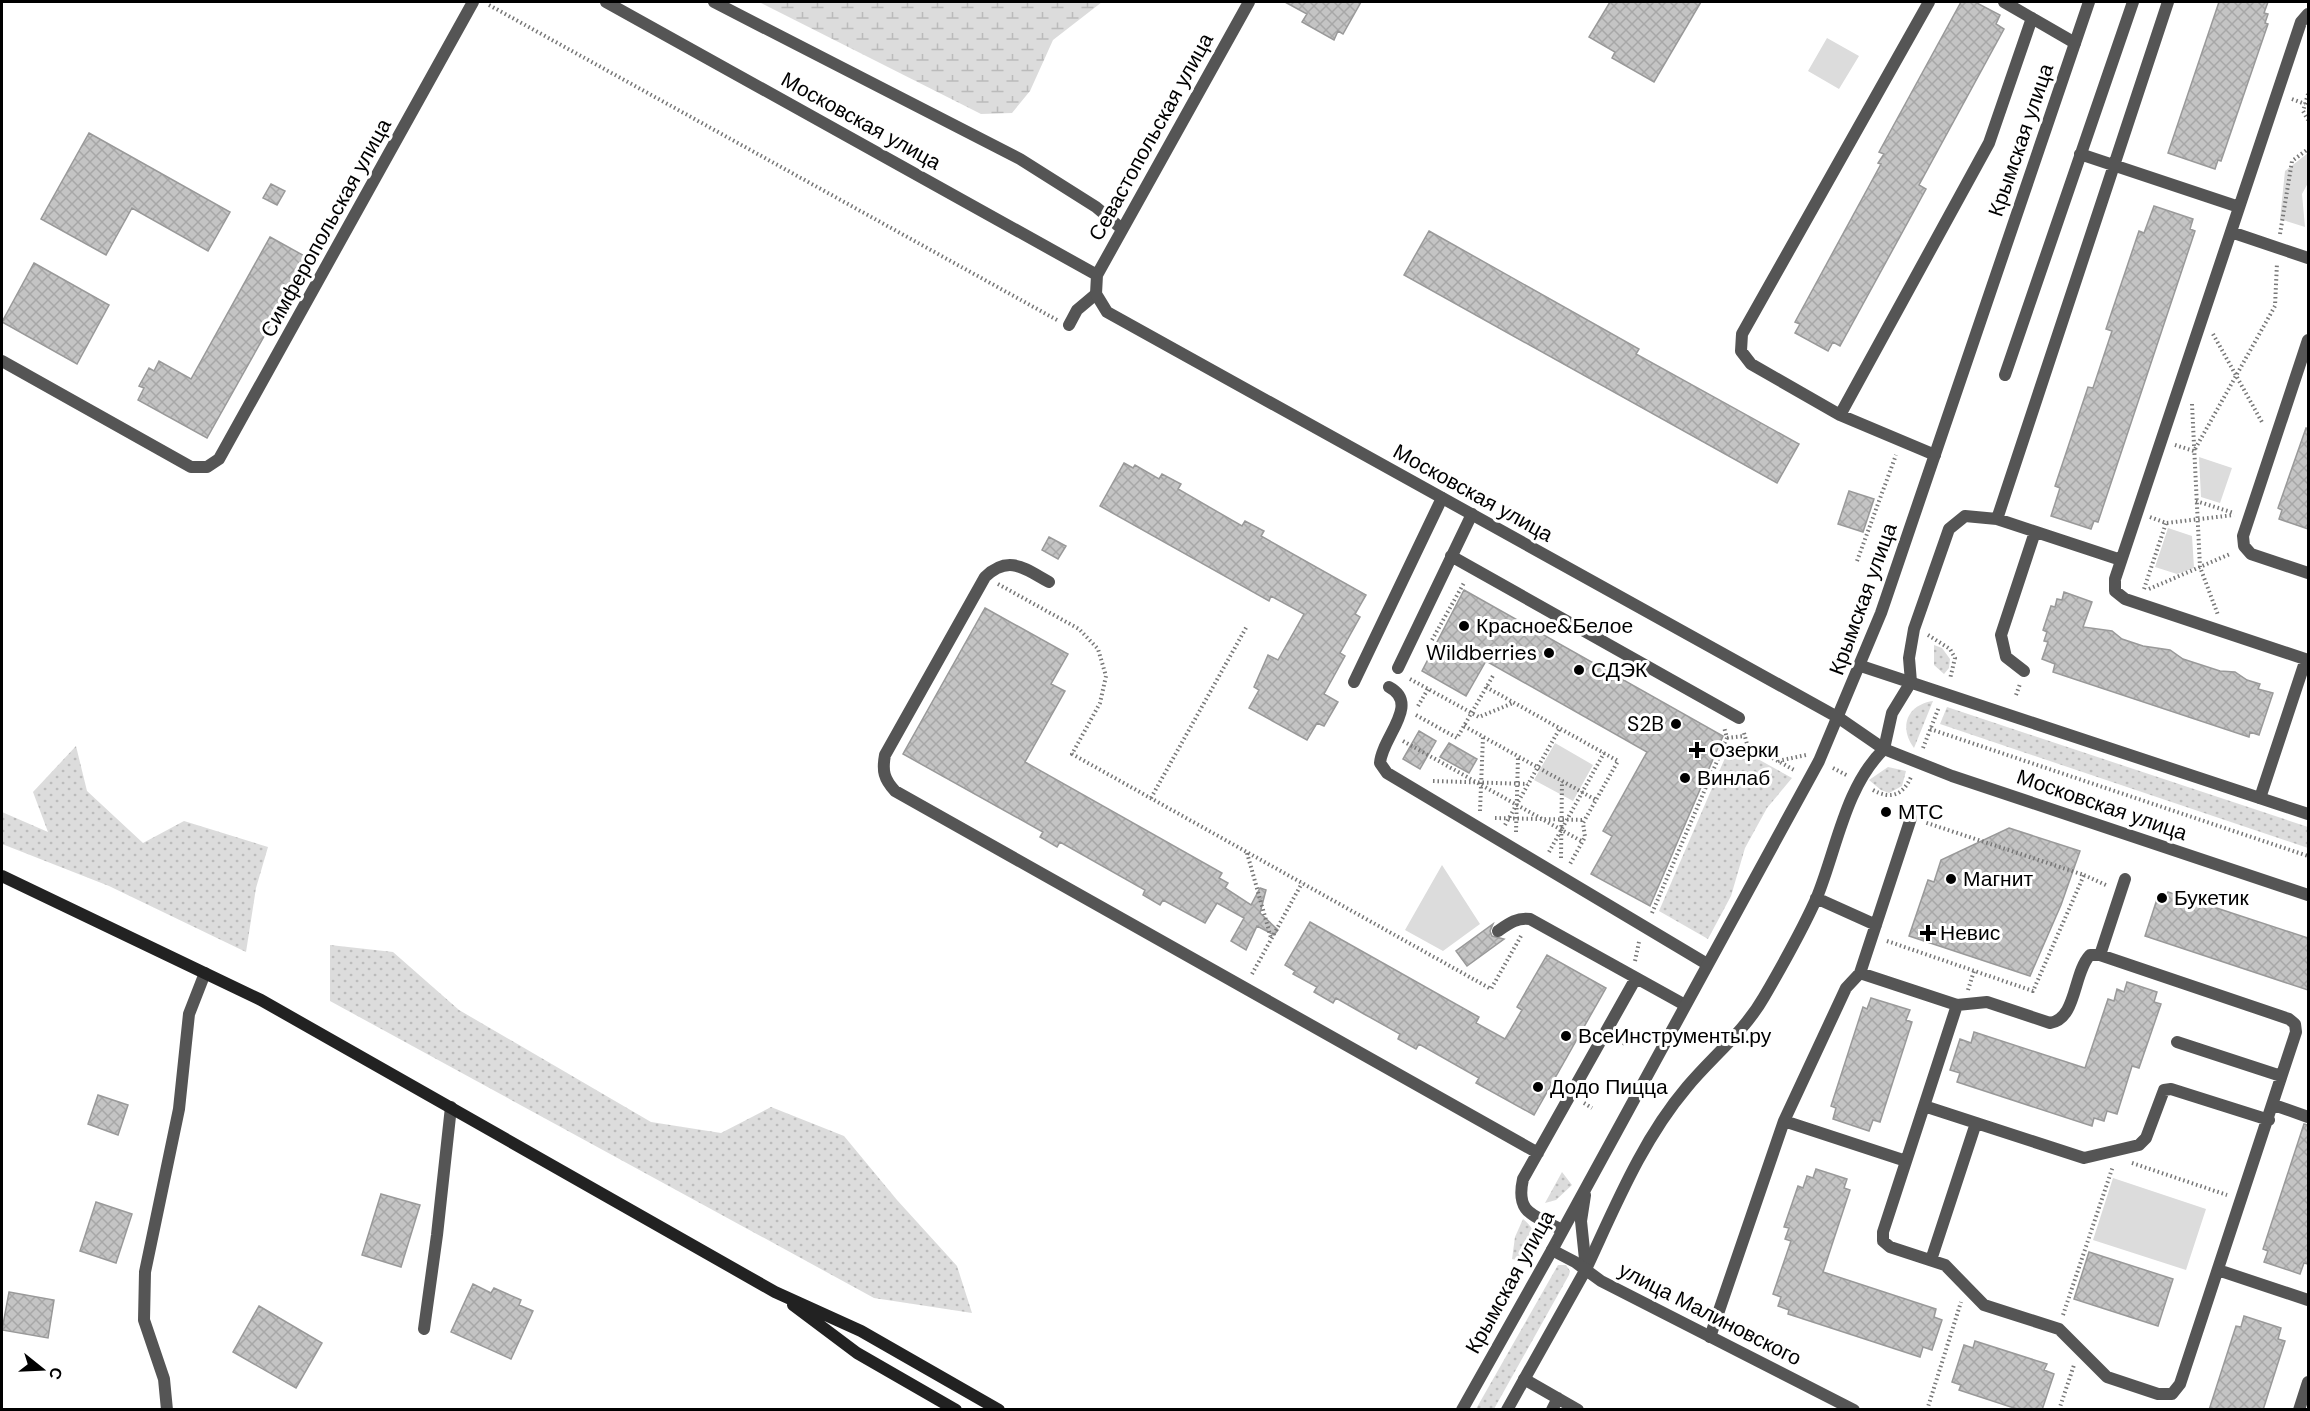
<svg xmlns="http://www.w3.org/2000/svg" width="2310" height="1411" viewBox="0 0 2310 1411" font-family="'DM Sans',sans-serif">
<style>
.grass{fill:url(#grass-dots)}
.wetland{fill:url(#wetland-marsh)}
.green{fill:#dcdcdc}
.building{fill:url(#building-cross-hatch);stroke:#999;stroke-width:1.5}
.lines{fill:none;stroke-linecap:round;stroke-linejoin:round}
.path{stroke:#777;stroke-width:4;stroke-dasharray:1.5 3;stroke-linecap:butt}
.service{stroke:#555;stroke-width:12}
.minor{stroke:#555;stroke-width:12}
.tertiary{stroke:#555;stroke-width:12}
.secondary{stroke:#222;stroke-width:12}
.poi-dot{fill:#000;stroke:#fff;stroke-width:2}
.labels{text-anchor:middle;stroke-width:6;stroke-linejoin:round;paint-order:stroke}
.street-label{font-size:21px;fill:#000;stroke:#fff}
.poi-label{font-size:21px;fill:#000;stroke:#fff;text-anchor:start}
</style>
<defs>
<pattern id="grass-dots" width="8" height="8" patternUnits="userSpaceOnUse" patternTransform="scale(1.5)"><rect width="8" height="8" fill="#dcdcdc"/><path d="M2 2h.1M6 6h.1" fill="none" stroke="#bbb" stroke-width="1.8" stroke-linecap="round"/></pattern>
<pattern id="wetland-marsh" width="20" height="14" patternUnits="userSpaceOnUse" patternTransform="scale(1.5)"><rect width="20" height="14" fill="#dcdcdc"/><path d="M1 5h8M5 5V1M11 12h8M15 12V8" fill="none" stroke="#bbb"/></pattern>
<pattern id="building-cross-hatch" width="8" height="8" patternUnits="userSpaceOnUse" patternTransform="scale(1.5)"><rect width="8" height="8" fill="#c4c4c4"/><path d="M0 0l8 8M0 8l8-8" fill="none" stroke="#a7a7a7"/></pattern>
</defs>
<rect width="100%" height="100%" fill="#fff"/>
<path class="grass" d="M1934,645L1942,648L1950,659L1949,668L1944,674L1934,665Z
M1933,701L1914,748C1899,728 1906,705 1933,701Z
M1947,707L2308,827V848L1940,724Z
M1731,744L1792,778L1767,808L1745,848L1731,896L1708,939L1659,911Z
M76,746L87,791L143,843L184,821L268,847L256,888L246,952L109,886L2,844V812L48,832L33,792Z
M1888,767L1906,771L1902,786L1889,793L1881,790L1869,780Z
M330,945L393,952L459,1010L651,1122L721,1133L771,1107L844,1136L897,1200L957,1266L972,1313L874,1298L330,1001Z
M1562,1172L1572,1185L1556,1200L1545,1203Z
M1523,1219C1535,1229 1538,1238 1533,1253L1520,1261L1512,1259L1515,1237Z
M1558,1265H1566L1570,1271L1569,1275L1494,1409H1476Z"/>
<path class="wetland" d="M759,2H758H1102L1053,40L1030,91L1012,113L981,114Z"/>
<path class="green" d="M1827,38L1859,56L1839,89L1808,71Z
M2308,153V183L2302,194L2305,227L2280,219L2285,171Z
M2199,457L2232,468L2220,503L2201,497Z
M2168,528L2192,536L2194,568L2177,574L2155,567Z
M1555,743L1593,765L1573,801L1534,780Z
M1442,865L1480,924L1443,951L1405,930Z
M2113,1178L2206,1209L2186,1270L2093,1240Z"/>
<path class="building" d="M1285,2H1361L1343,34L1338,31L1334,40L1302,22L1307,14Z
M1610,2H1701L1654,82L1612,58L1615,52L1589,37Z
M1961,2H1975L2000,15L1996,24L2004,29L1919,185L1926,189L1840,346L1833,342L1828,351L1795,333L1800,324L1795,322L1881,164L1878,163L1884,154L1879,152Z
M2219,2H2268L2264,13L2268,14L2265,23L2268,24L2221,161L2218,160L2215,169L2168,153Z
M89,133L230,212L208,251L132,208L106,255L41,219Z
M271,184L285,191L277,205L263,198Z
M2154,206L2193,219L2190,229L2195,231L2098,522L2094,521L2091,529L2051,516L2060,488L2055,486L2088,387L2093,388L2112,331L2106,329L2139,231L2144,233Z
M1429,231L1639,349L1636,354L1799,444L1777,483L1404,275Z
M270,237L308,258L207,438L138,400L144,388L139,386L149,368L154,371L159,361L191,379Z
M34,263L109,305L77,364L2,322Z
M2306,428L2308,429V529L2279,519L2282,510L2278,508Z
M1124,463L1133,468L1135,465L1159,479L1162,474L1181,484L1178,489L1242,526L1245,521L1264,531L1261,536L1366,595L1355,614L1360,617L1340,653L1345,656L1324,694L1338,702L1324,726L1317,723L1307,740L1249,708L1259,690L1254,687L1268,655L1278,660L1304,614L1271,596L1269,601L1100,506Z
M1849,491L1874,499L1863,532L1838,524Z
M1049,537L1066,546L1058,559L1042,550Z
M1464,590L1723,736L1650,906L1591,874L1612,836L1603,831L1647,752L1486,661L1466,696L1422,671Z
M2064,592L2092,602L2083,627L2112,631L2122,639L2143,646L2170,650L2183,659L2220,671L2235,672L2247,680L2260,684L2258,689L2273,693L2259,735L2250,732L2249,737L2053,672L2055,664L2042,659L2048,642L2044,641L2047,632L2043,630L2051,606L2055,607L2057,599L2062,600Z
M985,608L1068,654L1051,684L1065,691L1025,762L1222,873L1219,878L1228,883L1225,888L1251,905L1260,888L1266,890L1260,913L1278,930L1274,935L1257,926L1246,950L1231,941L1244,918L1217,903L1205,923L1163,900L1160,905L1143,895L1145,890L1060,842L1057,847L1040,837L1043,832L903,754Z
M1419,731L1436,741L1420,769L1403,759Z
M1449,743L1477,759L1469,773L1440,757Z
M2009,828L2080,851L2061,905L2030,976L1909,936L1928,880L1934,882L1941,860Z
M2168,892L2308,938V990L2145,936L2159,893L2166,896Z
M1310,922L1479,1017L1476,1023L1505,1039L1522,1010L1517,1007L1547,955L1606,988L1534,1115L1476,1083L1479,1078L1419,1044L1416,1049L1398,1039L1400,1034L1364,1014L1336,998L1333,1003L1314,992L1317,987L1293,974L1295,971L1285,965Z
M1493,924L1490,931L1492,936L1504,939L1467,966L1456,951Z
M2127,982L2157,992L2154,1002L2161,1004L2139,1068L2132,1066L2117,1114L2107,1111L2104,1121L2094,1118L2092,1126L1957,1082L1960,1073L1950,1070L1960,1039L1971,1043L1974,1032L2085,1068L2108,999L2114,1001L2117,989L2124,992Z
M1871,998L1910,1010L1906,1020L1912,1022L1880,1122L1873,1120L1869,1131L1833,1119L1836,1108L1831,1106L1863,1007L1867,1009Z
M98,1095L128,1105L118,1135L88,1124Z
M2304,1124L2308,1125V1264L2304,1263L2300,1274L2264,1262L2268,1251L2263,1249Z
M1816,1169L1847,1179L1844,1188L1850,1190L1823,1272L1936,1309L1934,1317L1942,1320L1932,1350L1923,1347L1920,1357L1788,1314L1789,1310L1778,1306L1781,1297L1773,1294L1791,1241L1785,1239L1789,1228L1784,1227L1798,1186L1803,1188L1807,1176L1813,1178Z
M381,1194L420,1205L401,1267L362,1255Z
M96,1202L132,1214L116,1263L80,1251Z
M2089,1252L2173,1279L2158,1326L2074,1299Z
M473,1284L491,1293L494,1288L521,1300L519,1305L533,1311L511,1359L451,1332Z
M9,1292L54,1300L48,1338L2,1330Z
M259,1306L322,1343L296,1388L233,1352Z
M2244,1316L2281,1328L2278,1339L2285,1341L2263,1410H2209L2236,1326L2241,1327Z
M1975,1341L2047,1364L2044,1370L2054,1374L2042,1410H2020L1959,1390L1961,1385L1952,1382L1964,1345L1973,1348Z"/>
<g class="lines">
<path class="path" d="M489,5L1057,320
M2308,94L2303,111L2308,120
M2292,99L2305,104
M2280,234L2292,161L2308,149
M2213,334L2263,424
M2192,404L2200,567L2218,615
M2175,445L2194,451L2275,306L2277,263
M2196,501L2234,513
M2150,517L2166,523L2234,515
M1857,561L1896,455
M998,584L1079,629L1098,649L1106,676L1100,703L1072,754L1491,989L1521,936
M2144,589L2166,523
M2149,589L2230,554
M1928,635L1950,649L1955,658L1950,679
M1432,640L1465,581
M1410,679L1479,717L1513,703
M1486,687L1618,761L1583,823L1585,837L1570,864
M2016,695L2020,684
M1418,706L1428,689
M1416,715L1457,738L1494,674
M1464,726L1596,800
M1930,729L2308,856
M1744,733L1747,744L1796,771
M1727,738L1745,736
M1403,741L1583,842
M1923,748L1939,707
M1778,761L1806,755
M1833,768L1848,776
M1433,781L1528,784
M1873,790C1891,800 1903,795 1911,777
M1151,798L1247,626
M1480,811L1483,737
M1495,818L1585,820
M1505,825L1560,728
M1516,832L1518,757
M1549,852L1604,753
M1247,853L1271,938
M1561,858L1562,781
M2084,875L2108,886
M1652,913L1727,738L1724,727
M1887,941L2033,991L2084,875L1924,822
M1635,961L1639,942
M1252,974L1302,883
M1968,990L1974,971
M1619,1041L1627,1045
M1584,1103L1592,1108
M2132,1163L2227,1195
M2063,1315L2113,1166
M1927,1410L1961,1302
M2059,1410L2074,1365"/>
<path class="service" d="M714,2L1020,159L1096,207L1122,229
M1929,2L1742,334L1741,351L1751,364L1840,415L1935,455
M2004,2L2075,43
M2308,14L2301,22L2115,579V591L2125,599L2308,660
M2080,154L2239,207
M2231,232L2308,258
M1069,325L1077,310L1096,294
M2308,340L2243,536L2244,546L2251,554L2308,573
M2005,375L2133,2
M1840,415L1989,143L2032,18
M1997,519L2168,2
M1451,556L1739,718
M1049,582C1025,569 1009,554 985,577L885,755C882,771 884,779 895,791L1538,1153
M1398,668L1472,514
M2024,671L2006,657L2001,635L2035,532
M1354,682L1442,498
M1911,682L1909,658L1914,629L1949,529L1965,516L1997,519L2121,560
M1389,687C1421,704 1382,737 1380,763L1387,773L1707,964
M2260,798L2306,659
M1816,898L1876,925
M1498,931C1508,924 1517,917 1530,919L1685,1005
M2100,955L2125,879
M1860,973L1911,818
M2177,1042L2281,1076
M2274,1105L2308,1117
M1924,1106L2084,1158L2139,1145L2146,1138L2164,1090L2171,1089L2269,1120
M1784,1121L1906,1161
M1562,1230C1535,1215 1515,1215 1523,1179L1636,978
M1931,1260L1976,1123
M1586,1269C1615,1207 1642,1140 1687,1087C1712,1057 1744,1032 1764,997C1782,966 1802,931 1817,897C1837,848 1845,787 1884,749
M2218,1270L2308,1300
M424,1329L437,1235L451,1107
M1710,1337L1784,1121L1846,988L1860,973L1957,1005L1987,1002L2050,1023C2077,1019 2073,973 2090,955H2100L2289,1019L2295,1024L2296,1032L2180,1384L2172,1394H2158L2107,1377L2059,1329L1984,1305L1945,1265L1890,1247L1883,1241V1232L1957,1005
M1524,1379L1578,1410
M1552,1410L1558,1398"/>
<path class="minor" d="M606,2L1097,275
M1249,2L1097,275L1096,294L1107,312L1839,718L1884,749L1952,776L2308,895
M2,361L191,467H207L219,459L473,2
M1861,666L2308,814
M1884,749L1892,713L1911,682
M1585,1195L1581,1221L1586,1269
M1552,1250L1819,761L1881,613L2089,2
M167,1410L164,1379L144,1320L145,1272L179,1109L189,1014L205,973
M2299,1410L2308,1382"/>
<path class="tertiary" d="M1462,1410L1552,1250L1575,1262L1601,1281L1854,1410
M1507,1410L1586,1269"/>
<path class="secondary" d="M2,876L261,1000L775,1292L861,1331L999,1410
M793,1305L857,1353L956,1410"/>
</g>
<g class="poi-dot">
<circle cx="1464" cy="626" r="6"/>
<circle cx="1549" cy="653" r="6"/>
<circle cx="1579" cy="670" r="6"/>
<circle cx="1676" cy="724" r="6"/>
<path d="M1694 741h6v6h6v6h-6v6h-6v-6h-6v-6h6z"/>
<circle cx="1685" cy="778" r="6"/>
<circle cx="1886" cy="812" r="6"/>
<circle cx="1951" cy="879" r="6"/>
<circle cx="2162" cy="898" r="6"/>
<path d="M1925 924h6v6h6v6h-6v6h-6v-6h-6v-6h6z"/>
<circle cx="1566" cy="1036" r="6"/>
<circle cx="1538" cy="1087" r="6"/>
</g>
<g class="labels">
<g class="street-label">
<text transform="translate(861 121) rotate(29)" y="7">Московская улица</text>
<text transform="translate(1151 137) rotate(-61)" y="7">Севастопольская улица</text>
<text transform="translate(2021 140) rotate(-71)" y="7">Крымская улица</text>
<text transform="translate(326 228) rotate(-61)" y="7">Симферопольская улица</text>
<text transform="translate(1473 493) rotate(29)" y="7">Московская улица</text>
<text transform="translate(1863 599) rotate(-70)" y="7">Крымская улица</text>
<text transform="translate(2102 805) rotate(19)" y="7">Московская улица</text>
<text transform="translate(1510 1282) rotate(-61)" y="7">Крымская улица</text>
<text transform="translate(1710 1314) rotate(27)" y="7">улица Малиновского</text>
</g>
<g class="poi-label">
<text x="1476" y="633">Красное&amp;Белое</text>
<text x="1537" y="660" text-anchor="end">Wildberries</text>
<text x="1591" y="677">СДЭК</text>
<text x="1664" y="731" text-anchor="end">S2B</text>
<text x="1709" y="757">Озерки</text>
<text x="1697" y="785">Винлаб</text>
<text x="1898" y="819">МТС</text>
<text x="1963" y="886">Магнит</text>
<text x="2174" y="905">Букетик</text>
<text x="1940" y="940">Невис</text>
<text x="1578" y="1043">ВсеИнструменты.ру</text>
<text x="1550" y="1094">Додо Пицца</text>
</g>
</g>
<rect width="2310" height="1411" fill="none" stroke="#000000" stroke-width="6"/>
<g transform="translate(42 1369) rotate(108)" stroke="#ffffff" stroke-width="4.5" paint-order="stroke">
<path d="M0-4.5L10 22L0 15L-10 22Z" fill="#000000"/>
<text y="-9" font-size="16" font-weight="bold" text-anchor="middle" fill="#000000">С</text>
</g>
</svg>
